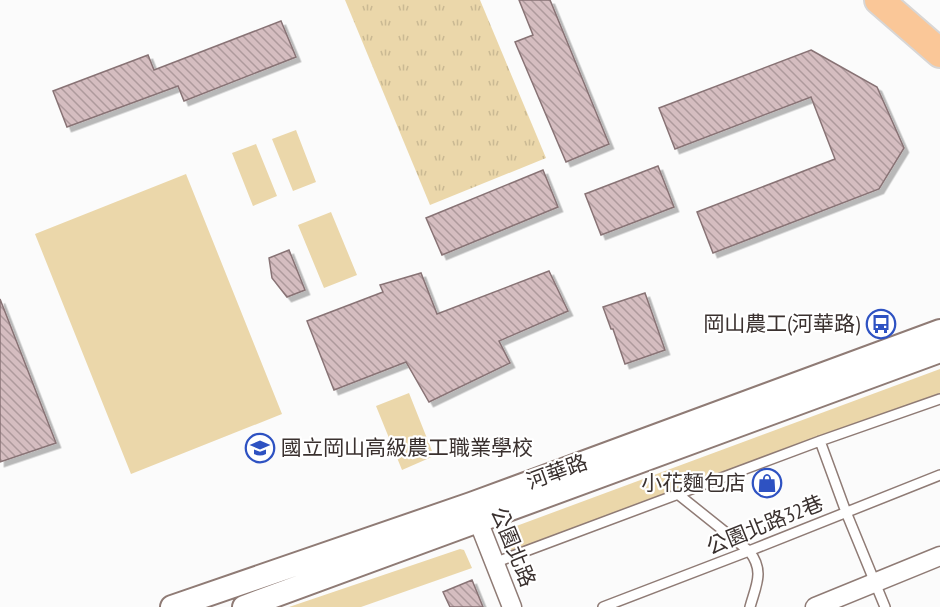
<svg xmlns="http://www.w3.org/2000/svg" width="940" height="607" viewBox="0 0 940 607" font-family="'PT Sans Narrow','Noto Sans TC',sans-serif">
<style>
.grass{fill:url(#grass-tufts)}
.green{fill:#ebd7aa}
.building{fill:url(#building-back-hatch);stroke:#887375;stroke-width:1.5;filter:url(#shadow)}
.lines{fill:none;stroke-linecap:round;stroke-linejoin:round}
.service-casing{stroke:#8f7b75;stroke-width:12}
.minor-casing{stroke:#8f7b75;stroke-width:21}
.tertiary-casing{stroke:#8f7b75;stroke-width:26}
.primary-casing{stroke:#d8d6d5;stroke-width:32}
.service{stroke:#fff;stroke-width:9}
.minor{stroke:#fff;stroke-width:18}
.tertiary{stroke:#fff;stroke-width:22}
.primary{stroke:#fac798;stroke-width:28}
.labels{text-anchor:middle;stroke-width:4.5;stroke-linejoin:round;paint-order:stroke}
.poi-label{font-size:21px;fill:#3a312f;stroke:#fff;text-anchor:end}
.street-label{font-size:21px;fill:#3a312f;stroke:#fff}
</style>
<defs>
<pattern id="grass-tufts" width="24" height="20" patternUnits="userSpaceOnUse" patternTransform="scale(1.5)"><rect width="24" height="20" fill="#ebd7aa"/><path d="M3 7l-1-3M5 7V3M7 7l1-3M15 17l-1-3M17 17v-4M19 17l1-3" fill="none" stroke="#cab993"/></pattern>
<pattern id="building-back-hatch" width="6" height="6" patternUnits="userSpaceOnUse" patternTransform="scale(1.5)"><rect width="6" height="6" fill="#d5bdc0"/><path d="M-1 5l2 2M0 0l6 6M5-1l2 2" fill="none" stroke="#ae9a9c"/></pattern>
<filter id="shadow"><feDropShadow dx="4.5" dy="4.5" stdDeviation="0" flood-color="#0004"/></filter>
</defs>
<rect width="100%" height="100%" fill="#fbfbfb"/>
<path class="grass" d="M345,0H480L546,158L430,205Z"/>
<path class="green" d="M296,130L316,182L293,191L272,139Z
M256,144L277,196L253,206L232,153Z
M186,174L282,414L131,474L35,234Z
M331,212L357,275L324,288L298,225Z
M940,369V393L513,553C509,546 504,539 506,531L511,528Z
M409,393L434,456L402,470L376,406Z
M460,549L464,550L472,568L361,607H289Z"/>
<path class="building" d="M519,0H550L609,144L566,162L515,42L533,35Z
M281,21L296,57L184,101L178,86L67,127L53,91L148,55L154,70Z
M811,50L877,87L904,148L879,189L713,253L697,212L835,159L811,97L675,149L659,108Z
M658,166L674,207L601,235L585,194Z
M543,170L558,207L442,255L426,218Z
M289,250L305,290L287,297L272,278L269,258Z
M549,271L568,311L499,341L510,363L429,402L406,362L334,390L307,321L383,292L380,285L421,273L437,314Z
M645,293L665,350L625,364L613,329H611L603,307Z
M0,299L56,443L0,462Z
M472,580L483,607H450L443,592Z"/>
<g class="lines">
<g class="service-casing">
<path id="service" d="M820,441L846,512L885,607
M679,495L749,551C765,571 756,585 750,607
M494,563L820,441L940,399
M603,607L749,551L940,475"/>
</g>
<g class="minor-casing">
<path id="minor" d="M473,508L512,607
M815,607L940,556"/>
</g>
<g class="tertiary-casing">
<path id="tertiary" d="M172,607L471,504L940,331
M244,607L940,351"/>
</g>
<g class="primary-casing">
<path id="primary" d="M879,0L940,53"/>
</g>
<use href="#service" class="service"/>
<use href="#minor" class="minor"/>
<use href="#tertiary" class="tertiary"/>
<use href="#primary" class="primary"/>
</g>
<defs>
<g id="bus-ring" transform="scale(1.5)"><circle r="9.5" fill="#fff" stroke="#2e52c2" stroke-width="1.5"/><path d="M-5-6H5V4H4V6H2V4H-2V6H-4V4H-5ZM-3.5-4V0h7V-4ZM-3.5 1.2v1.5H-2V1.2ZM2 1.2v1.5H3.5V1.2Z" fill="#2e52c2"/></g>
<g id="school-ring" transform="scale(1.5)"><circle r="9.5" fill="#fff" stroke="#2e52c2" stroke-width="1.5"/><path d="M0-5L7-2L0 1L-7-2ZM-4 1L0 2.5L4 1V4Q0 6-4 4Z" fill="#2e52c2"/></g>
<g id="shop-ring" transform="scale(1.5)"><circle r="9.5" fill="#fff" stroke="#2e52c2" stroke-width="1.5"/><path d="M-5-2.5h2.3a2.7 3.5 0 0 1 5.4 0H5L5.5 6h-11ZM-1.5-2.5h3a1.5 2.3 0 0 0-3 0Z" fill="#2e52c2"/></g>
</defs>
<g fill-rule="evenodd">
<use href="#bus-ring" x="881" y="324"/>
<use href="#school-ring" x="260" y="448"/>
<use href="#shop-ring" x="767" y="483"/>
</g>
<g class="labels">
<g class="poi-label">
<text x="860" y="331">岡山農工(河華路)</text>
<text x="281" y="455" text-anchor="start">國立岡山高級農工職業學校</text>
<text x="746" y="490">小花麵包店</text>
</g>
<g class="street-label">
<text transform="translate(557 472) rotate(-20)" y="7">河華路</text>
<text transform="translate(765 525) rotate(-22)" y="7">公園北路32巷</text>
<text transform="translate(513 547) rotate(68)" y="7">公園北路</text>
</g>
</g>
</svg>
